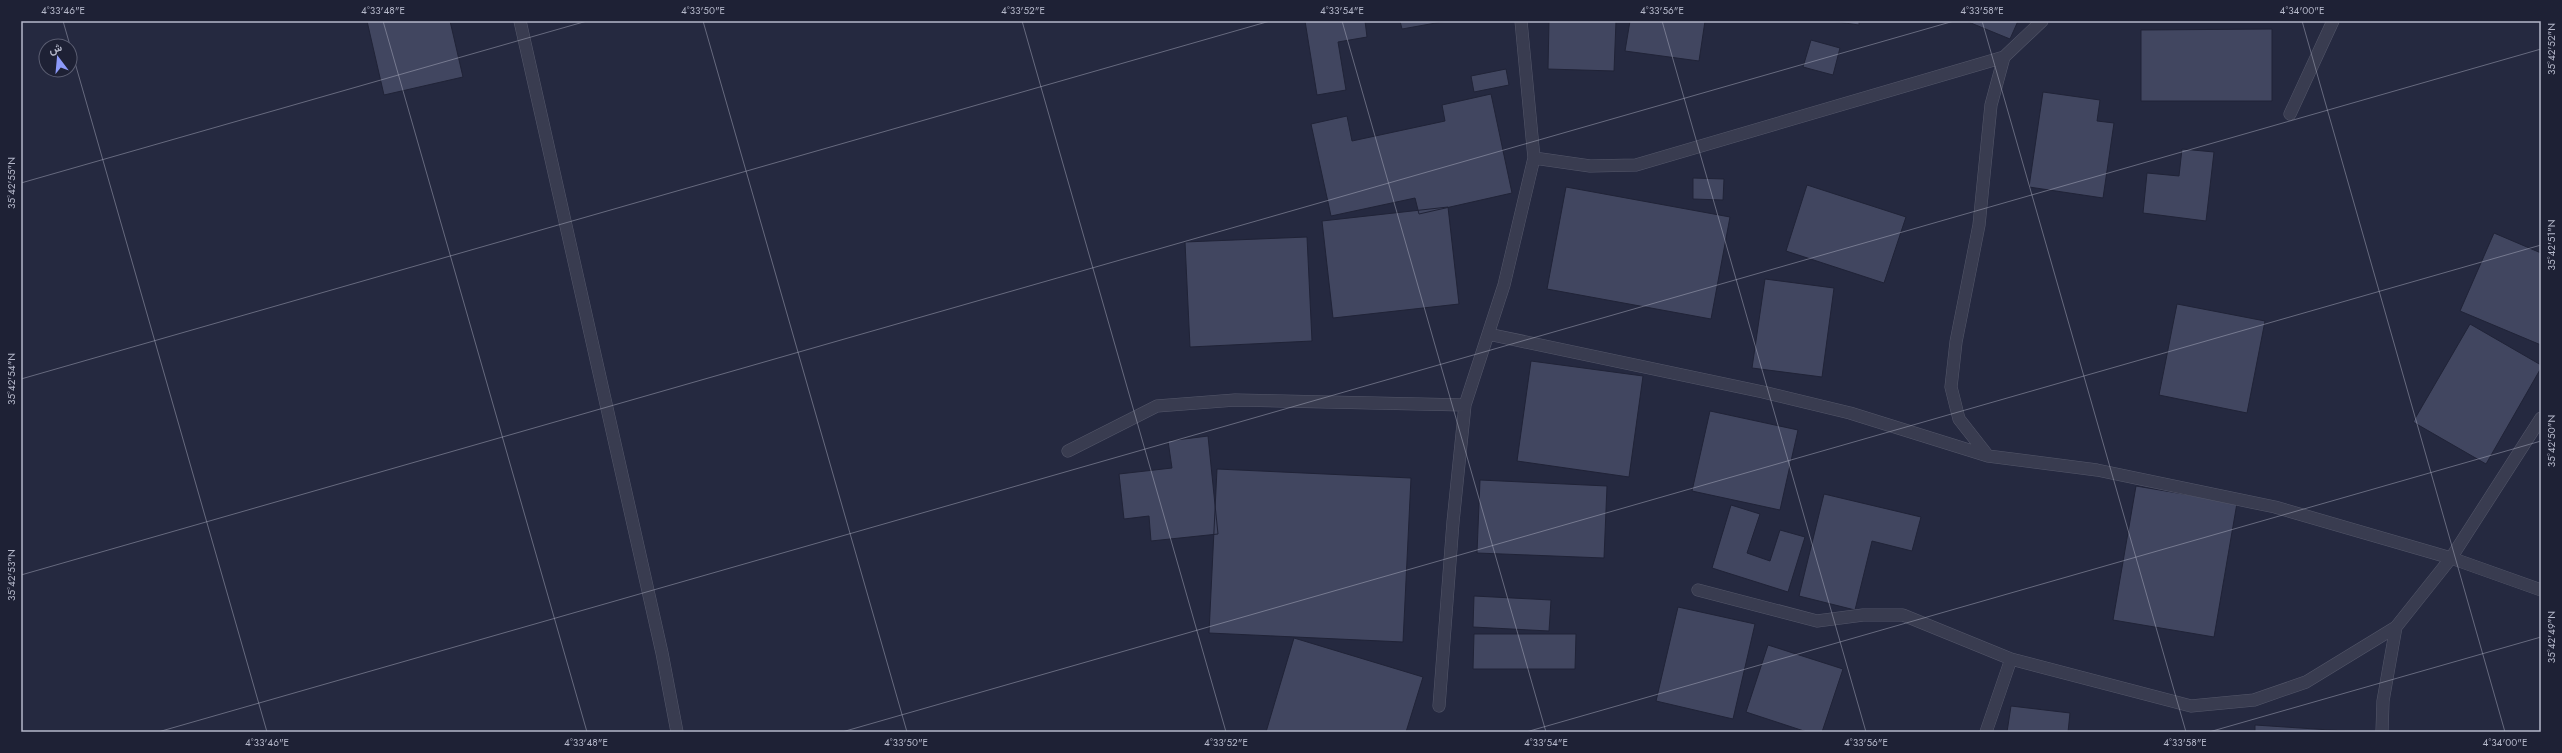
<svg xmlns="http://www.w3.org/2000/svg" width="2562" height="753" viewBox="0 0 2562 753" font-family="Jost,Vazirmatn,sans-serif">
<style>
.building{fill:#414660;stroke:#202337}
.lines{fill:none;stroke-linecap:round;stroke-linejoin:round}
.street-casing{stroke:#54576a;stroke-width:13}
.street{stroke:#393c50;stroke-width:12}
.ticks{fill:none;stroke:#b5b8ca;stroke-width:1;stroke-opacity:0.45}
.neatline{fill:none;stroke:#b5b8ca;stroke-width:1.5}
.ticks-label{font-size:10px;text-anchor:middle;fill:#b5b8ca}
</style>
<rect width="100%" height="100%" fill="#252940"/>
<path class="building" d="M367,21H450L463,77L384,95Z
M1305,21H1365L1367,37L1338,42L1346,90L1317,95Z
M1400,21H1447L1402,29Z
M1549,21H1616L1614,71L1548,69Z
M1630,21H1705L1699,61L1625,51Z
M1831,21H1859V25Z
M1966,21H2018L2010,39Z
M2272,29V101H2141V30Z
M1811,40L1840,48L1833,75L1803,67Z
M1506,69L1509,85L1474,92L1471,76Z
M2043,92L2100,100L2097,121L2114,123L2103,198L2029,187Z
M1491,94L1512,193L1419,214L1415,198L1331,216L1311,124L1347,116L1352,141L1445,121L1442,105Z
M2182,149L2214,152L2206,221L2143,213L2147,173L2179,176Z
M1693,178L1724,179L1723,200L1693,199Z
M1807,185L1906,217L1884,283L1786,251Z
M1566,187L1730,217L1711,319L1547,289Z
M1448,207L1459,304L1333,318L1322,221Z
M2494,233L2541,253V345L2460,311Z
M1307,237L1312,341L1190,347L1185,242Z
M1765,279L1834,288L1822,377L1752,368Z
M2177,304L2265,321L2247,413L2159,395Z
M2470,324L2541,365V368L2486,464L2413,422Z
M1531,361L1643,376L1629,477L1517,461Z
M1710,411L1798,430L1780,510L1692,491Z
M1208,436L1218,534L1151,541L1149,516L1124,519L1119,474L1172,468L1168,441Z
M1217,469L1411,478L1403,642L1209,633Z
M1480,480L1607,486L1604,558L1477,553Z
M2136,486L2237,503L2214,637L2113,620Z
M1824,494L1921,517L1912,551L1872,541L1855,610L1799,596Z
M1731,505L1760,514L1747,553L1770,561L1780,530L1805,537L1788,592L1712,568Z
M1474,596L1551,600L1549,631L1473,627Z
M1678,607L1755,624L1733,719L1656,701Z
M1474,634H1576L1575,669H1473Z
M1294,638L1423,677L1406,732H1266Z
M1768,645L1843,669L1822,732H1807L1746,712Z
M2011,706L2070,713L2068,732H2007Z
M2255,725L2345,731V732H2255Z"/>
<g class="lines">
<g class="street-casing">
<path id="street" d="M520,21L662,653L677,732
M2042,21L2004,57L1991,105L1979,225L1956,342L1951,387L1959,419L1988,456L2097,470L2275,507L2451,558L2541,590
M2290,114L2333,21
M1534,158L1590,166L1636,165L2004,57
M1488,334L1763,392L1850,413L1988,456
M1068,451L1157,406L1235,400L1465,405
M1698,590L1817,621L1863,615H1903L2011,659L2191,706L2254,700L2306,682L2396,627
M1439,706L1453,522L1465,405L1504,285L1534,158L1521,21
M1986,732L2011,659
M2382,732L2383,701L2396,627L2451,558L2541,418"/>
</g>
<use href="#street" class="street"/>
</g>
<path class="ticks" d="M63,21L267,732M383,21L587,732M703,21L907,732M1022,21L1226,732M1342,21L1546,732M1662,21L1866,732M1982,21L2186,732M2302,21L2505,732M21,183L587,21M21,379L1270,21M21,575L1954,21M158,732L2541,49M842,732L2541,245M1526,732L2541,441M2209,732L2541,637"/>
<rect width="2562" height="753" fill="none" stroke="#1e2135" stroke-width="44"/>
<g transform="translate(58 58) rotate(344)"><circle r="19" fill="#1e2135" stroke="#5a5d71"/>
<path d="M0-3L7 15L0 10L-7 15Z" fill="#8c99f9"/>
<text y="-6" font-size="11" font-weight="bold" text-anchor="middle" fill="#b5b8ca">ش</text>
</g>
<rect x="22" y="22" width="2518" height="709" class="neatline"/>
<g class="ticks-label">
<text x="63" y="14">4°33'46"E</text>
<text x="383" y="14">4°33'48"E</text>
<text x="703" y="14">4°33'50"E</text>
<text x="1023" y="14">4°33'52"E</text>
<text x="1342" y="14">4°33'54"E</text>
<text x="1662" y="14">4°33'56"E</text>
<text x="1982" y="14">4°33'58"E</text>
<text x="2302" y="14">4°34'00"E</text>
<text transform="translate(2551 49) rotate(-90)" y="4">35°42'52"N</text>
<text transform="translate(11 183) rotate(-90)" y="4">35°42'55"N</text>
<text transform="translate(2551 245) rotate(-90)" y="4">35°42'51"N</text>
<text transform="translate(11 379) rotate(-90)" y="4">35°42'54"N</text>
<text transform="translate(2551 441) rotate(-90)" y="4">35°42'50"N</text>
<text transform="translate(11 575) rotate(-90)" y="4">35°42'53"N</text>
<text transform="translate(2551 637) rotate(-90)" y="4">35°42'49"N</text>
<text x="267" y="746">4°33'46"E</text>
<text x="586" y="746">4°33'48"E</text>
<text x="906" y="746">4°33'50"E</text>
<text x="1226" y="746">4°33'52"E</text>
<text x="1546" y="746">4°33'54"E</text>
<text x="1866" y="746">4°33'56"E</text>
<text x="2185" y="746">4°33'58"E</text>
<text x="2505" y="746">4°34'00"E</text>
</g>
</svg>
